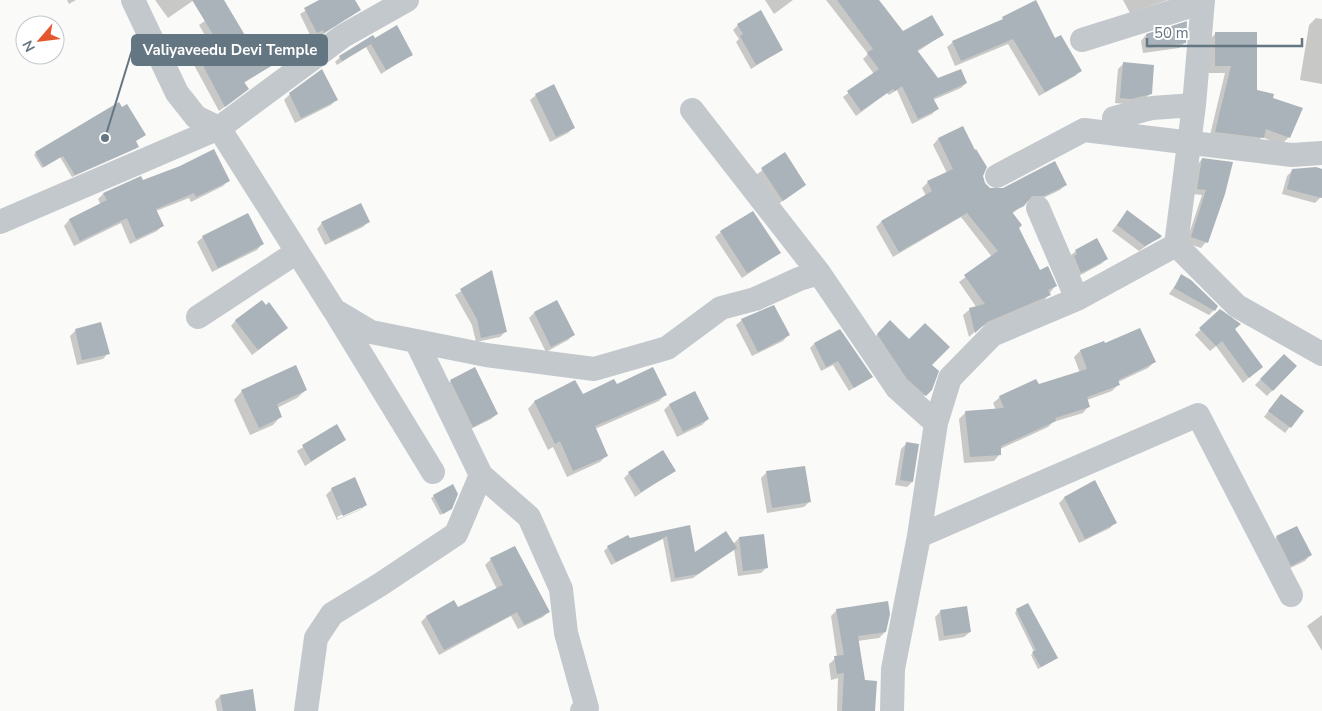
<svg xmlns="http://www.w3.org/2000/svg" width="1322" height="711" viewBox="0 0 1322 711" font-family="'Nunito Sans',sans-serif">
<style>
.shadow{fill:#0003;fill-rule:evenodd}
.building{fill:#aab3b9}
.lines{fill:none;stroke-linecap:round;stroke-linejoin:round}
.minor{stroke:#c3c8cc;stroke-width:24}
.leader{fill:none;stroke:#657683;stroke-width:2}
.callout-dot{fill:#657683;stroke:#fff;stroke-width:2}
.callout{fill:#657683;stroke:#657683;stroke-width:2}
.callout-label{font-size:15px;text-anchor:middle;font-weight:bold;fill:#fff}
</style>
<rect width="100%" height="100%" fill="#fafaf8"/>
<path class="shadow" d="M67,0H76L69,4Z
M155,0H194L168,18Z
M322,0H354L359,10L319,37L317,35L311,37L300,14Z
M765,0H793L774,14Z
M826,0H878L903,33L942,35L917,52L937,80L966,83L961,88L933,100L937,109L932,114L912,124L897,90L889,95L887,93L856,116L843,97L874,74L863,59L868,54Z
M1123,0H1168L1130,13Z
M226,6L251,48L283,58L244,83L242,94L219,111L194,65L214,51L199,25Z
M1038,6L1055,40L1080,71L1075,76L1039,96L1008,44L955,66L947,47L953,42Z
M1316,18L1322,19V84L1300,80L1309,25Z
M738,25L781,50L751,69L736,42L739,39L733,30Z
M1216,33L1256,91L1271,98L1292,127L1288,138L1281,145L1262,137L1255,144L1209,139L1225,73H1209V40Z
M1146,35L1184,43L1179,48L1143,53L1141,41Z
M374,39L411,55L381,74L366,47L337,65L335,62L340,57Z
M1124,63L1150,94L1145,99L1125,104L1115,103L1118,69Z
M290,94L336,100L331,105L295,123L284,100Z
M536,95L574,127L568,133L550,142L530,100Z
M962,128L984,183L990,189L1065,185L1060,190L1037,201H1027L1012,214L1039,271L1055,286L1044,301L979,328L969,337L963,315L969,310L977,308L959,282L992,257L961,217L893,257L876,227L881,222L926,196L922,188L928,182L947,173L933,145L938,139Z
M134,142L138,147L135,149L72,177L60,157L42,168L34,155L36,153Z
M784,154L805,185L777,205L756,175Z
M1202,159L1231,163L1206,242L1201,248L1186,243L1202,195L1192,194L1197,165Z
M1293,170H1322V192L1320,198L1315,203L1282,194L1287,176Z
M141,178L142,181H228L223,186L191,202L189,198L156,211L162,226L157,231L130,244L121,223L74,246L64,226L69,220L101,205L98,199L103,194Z
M1127,212L1159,237L1139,251L1112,231Z
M368,222L363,227L325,245L317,229L322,223Z
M721,232L780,253L742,278L715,237Z
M203,237L262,244L257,250L212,272L197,242Z
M1076,251L1106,259L1101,264L1075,278L1070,256Z
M491,272L506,331L500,337L476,342L472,325L455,295Z
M1182,276L1214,310L1209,315L1169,294Z
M557,302L573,335L568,340L546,352L529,318L534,313Z
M1220,310L1261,367L1243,383L1216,346L1210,351L1195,335Z
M236,320L287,328L252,355L231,326Z
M742,320L788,335L783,341L752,356L736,325Z
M890,322L931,365V389L917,403L869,343Z
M101,324L108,353L103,359L77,365L70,336L75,331Z
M1104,343L1154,362L1148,368L1118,382L1119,384L1112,391L1087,400L1089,406L1083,413L1053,422L1048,427L1000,449V454L994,461L964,463L959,419L965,413L996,410L993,403L1000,397L1080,373L1074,357L1080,351Z
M814,344L871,376L849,391L833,365L821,371L810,348Z
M1284,355L1296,366L1267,396L1255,385Z
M451,381L497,414L491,419L467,431L445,386Z
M574,382L583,395L616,385L665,395L659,401L595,429L607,455L600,462L567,477L553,447L548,450L528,409L534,402Z
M306,390L297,398L277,408L281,416L273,425L250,435L234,400L242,391Z
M1276,401L1302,411L1285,433L1264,417Z
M669,405L708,419L702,425L677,437L664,410Z
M337,426L345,440L305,466L297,451Z
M907,443L912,482L907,487L895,485L901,449Z
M675,470L635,497L624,478L629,473Z
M767,472L809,502L804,507L767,513L761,478Z
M1094,482L1115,522L1110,528L1079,543L1059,503L1064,498Z
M332,489L366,505L360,510L337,520L326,495ZM361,506V509L338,519L337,517Z
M434,496L448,511L440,515L431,498Z
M689,526L695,555L733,544L739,538L767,567L761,573L738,576L734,549L693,578L671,582L663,539L611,565L604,551L608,547Z
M1277,537L1310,555L1305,561L1286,570L1271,543Z
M514,547L548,612L543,617L518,629L511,616L439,655L421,622L426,617L457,608L497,589L485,565L491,559Z
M837,610L885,632L879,638L857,641L864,681L874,711H837L838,678L831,680L829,664L837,657L831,616Z
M1017,610L1054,660L1038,669L1031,655L1034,652L1015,613Z
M940,612L970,632L964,637L939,641L935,617Z
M1322,615V651L1307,626Z
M220,696L253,711H217L215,701Z"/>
<path class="building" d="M192,0H224L252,47L272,35L285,58L244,82L249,89L225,107L199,58L220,46Z
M319,0H355L361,10L324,33L323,30L317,33L304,8Z
M837,0H879L903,31L932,15L944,35L917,50L938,78L961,69L967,83L933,98L939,109L918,119L902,86L895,91L893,89L861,111L847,91L879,69L867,53L873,49Z
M1036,0L1055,38L1061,35L1082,71L1045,92L1013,39L961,61L952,41L1003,19L1002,17Z
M761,10L783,50L756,65L740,36L743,34L737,24Z
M1187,21L1186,43L1148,48L1146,34Z
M397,25L413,55L386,70L371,44L342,61L339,56L373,35L375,38Z
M1215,32H1257V90L1274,94L1273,98L1303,108L1290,138L1266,129L1264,138L1215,132L1231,66H1215Z
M1123,62L1154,65L1152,94L1131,99L1120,98Z
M322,69L338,100L301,118L289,93Z
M554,84L575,128L556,137L535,94Z
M119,102L122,107L127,104L146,135L136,141L139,147L75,175L63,156L44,167L35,152Z
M963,126L975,150L976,149L987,167L983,176L985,183L990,188H1003L1055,161L1067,185L1044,196H1032L1024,206L1012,212L1022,225L1019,228L1040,270L1048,266L1057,286L1048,290L1051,295L987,322L975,333L969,308L985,304L964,275L998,251L967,213L899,252L881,221L932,191L927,181L953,169L938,138Z
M214,149L230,181L196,197L194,193L156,209L164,226L136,239L127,218L80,241L69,219L107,200L103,193L141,176L143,180L180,166Z
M785,152L806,185L783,201L761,168Z
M1202,158L1233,162L1225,194L1208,243L1191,237L1206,190L1197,189Z
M1316,167L1322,169V198L1287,189L1292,169Z
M361,203L370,222L331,241L321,222Z
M1127,210L1162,236L1160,238L1145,246L1117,225Z
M753,211L781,253L747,273L720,231Z
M248,213L264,244L218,268L202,236Z
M1097,238L1108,259L1081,273L1074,256L1077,254L1075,250Z
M492,270L507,332L481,338L477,319L460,289Z
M1181,274L1191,280L1218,306L1215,311L1174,288Z
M262,300L266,305L269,302L288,328L258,350L235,320Z
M557,300L575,335L551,347L534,312Z
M774,305L790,335L758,352L741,319Z
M1220,309L1241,324L1235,329L1263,367L1249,378L1222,341L1216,346L1199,328Z
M890,320L909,339L925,323L950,347L932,365L939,371L932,390L926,396L907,379L877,334Z
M101,322L110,354L82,360L75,329Z
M1140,328L1156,362L1118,380L1120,385L1087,397L1090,407L1055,418L1056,421L1001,446V455L970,457L965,411L1004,408L999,396L1036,379L1039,384L1087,369L1080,350L1104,341L1105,343Z
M840,329L873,377L854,388L838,361L826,367L814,343Z
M1284,354L1297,366L1273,391L1260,379Z
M296,365L307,390L277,404L282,417L259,428L241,390Z
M475,367L498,414L473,427L450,380Z
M653,367L667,395L595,426L608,456L573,471L560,441L555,444L534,401L575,380L583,394L614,379L617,384Z
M695,391L709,419L683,432L669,404Z
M1281,394L1304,411L1291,428L1268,411Z
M337,424L346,440L311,461L302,445Z
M906,442L919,444L913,482L900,480Z
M663,450L676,471L641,492L628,472Z
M805,466L811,502L772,508L766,471Z
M355,477L367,505L343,516L331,488Z
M1095,480L1117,523L1085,539L1064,497Z
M453,484L458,494L452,509L443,514L433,495Z
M690,525L695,552L726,531L737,548L698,574L675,578L667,536L616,562L607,546L628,535L630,538Z
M1297,526L1312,555L1291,566L1276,536Z
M764,534L768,568L743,571L739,537Z
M515,546L550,612L524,625L517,612L444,650L426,616L454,600L458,607L503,585L490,558Z
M888,601L890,614L886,632L858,636L865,680L877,681L875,711H842L844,673L837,674L834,656L844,655L836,609Z
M1028,603L1058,658L1041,667L1032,652L1036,650L1016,609Z
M967,606L971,632L944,636L940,610Z
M253,689L256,711H223L220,695Z"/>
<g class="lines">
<path class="minor" d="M133,0L177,93L196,117L219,128
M1082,40L1203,2
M692,110L819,273L897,388L936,423
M1114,118L1152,108L1194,105
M219,128L334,310L371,332L486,355L594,369L667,348L721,308L755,299L799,279L819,273
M997,176L1084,130L1292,155L1322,153
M1038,208L1077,299
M0,222L219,128L343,36L407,0
M1176,245L1237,306L1322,354
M336,313L433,472
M198,317L297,252
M481,475L529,517L561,589L566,633L587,708L582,711
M919,536L1198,415L1291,595
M306,711L316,638L332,614L381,584L456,534L481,475L416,341
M892,711L893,669L919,536L936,423L950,378L992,335L1077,299L1176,245L1194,105L1203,0"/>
</g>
<path class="leader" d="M105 138L132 50"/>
<circle class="callout-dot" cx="105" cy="138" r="5"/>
<rect class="callout" x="132" y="35" width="195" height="30" rx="5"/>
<g class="callout-label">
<text x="230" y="55">Valiyaveedu Devi Temple</text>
</g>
<g transform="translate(40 40) rotate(242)"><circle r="24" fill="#ffffff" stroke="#c1c8cd"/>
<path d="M0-4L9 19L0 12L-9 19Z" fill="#e4572e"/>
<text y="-8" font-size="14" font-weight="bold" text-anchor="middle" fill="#657683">N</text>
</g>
<path d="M1147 38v8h155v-8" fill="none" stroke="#657683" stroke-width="2.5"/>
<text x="1154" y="38" font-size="15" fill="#657683" stroke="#ffffff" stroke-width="4" paint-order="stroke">50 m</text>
</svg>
